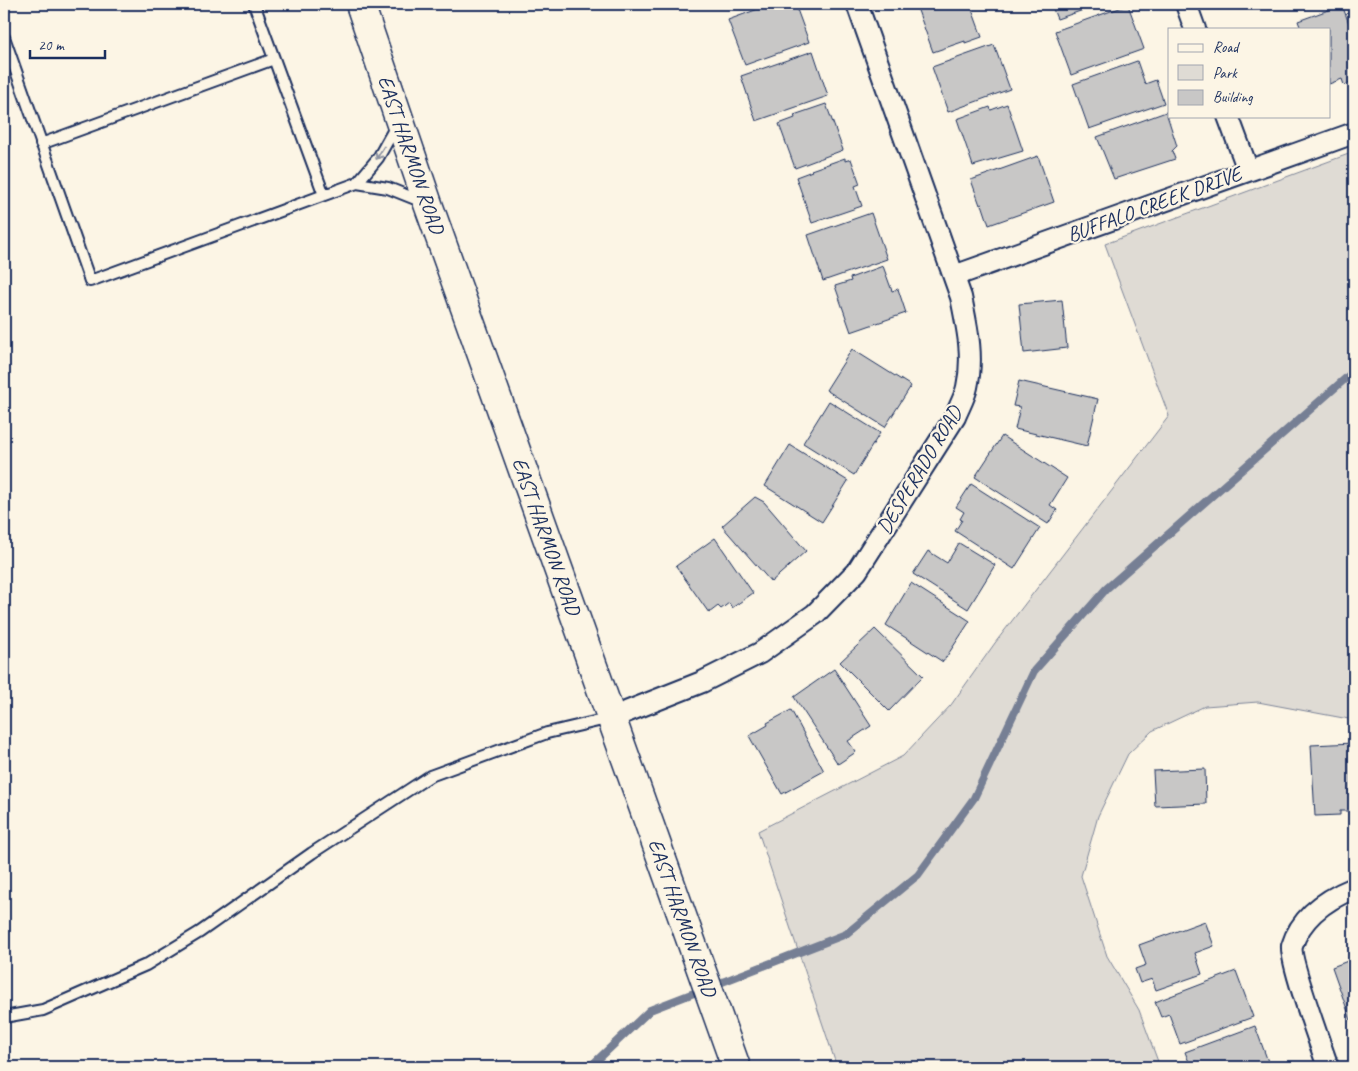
<svg xmlns="http://www.w3.org/2000/svg" width="1358" height="1071" viewBox="0 0 1358 1071" font-family="Caveat,sans-serif">
<style>
.green{fill:#dfdbd4;stroke:#7d8599}
.lines{fill:none;stroke-linecap:round;stroke-linejoin:round}
.stream{stroke:#767f94;stroke-width:8}
.building{fill:#c8c7c6;stroke:#1b2f5e}
.service-casing{stroke:#1b2f5e;stroke-width:14}
.minor-casing{stroke:#1b2f5e;stroke-width:24}
.secondary-casing{stroke:#1b2f5e;stroke-width:31}
.service{stroke:#fcf5e5;stroke-width:10}
.minor{stroke:#fcf5e5;stroke-width:20}
.secondary{stroke:#fcf5e5;stroke-width:28}
.oneway{stroke:#8c92a2}
.labels{text-anchor:middle;stroke-width:4.5;stroke-linejoin:round;paint-order:stroke}
.street-label{font-size:21px;fill:#1b2f5e;stroke:#fcf5e5}
</style>
<rect width="100%" height="100%" fill="#fcf5e5"/>
<filter id="ink" filterUnits="userSpaceOnUse"><feTurbulence type="fractalNoise" baseFrequency=".02" numOctaves="2"/><feDisplacementMap in="SourceGraphic" scale="10" xChannelSelector="R" yChannelSelector="G"/><feConvolveMatrix kernelMatrix="1 2 1 2 8 2 1 2 1" color-interpolation-filters="sRGB"/></filter>
<g filter="url(#ink)">
<path class="green" d="M1354,152V720L1258,702L1205,706L1152,731L1128,754L1098,816L1081,876L1107,956L1139,1010L1160,1067H837L758,831L903,756L951,705L995,643L1169,416L1105,244Z"/>
<g class="lines">
<path class="stream" d="M590,1067L650,1010L846,934L918,875L974,798L1034,671L1106,589L1354,371"/>
</g>
<path class="building" d="M772,4H795L809,42L745,65L728,20Z
M921,4H970L982,37L965,43V41L933,52L916,5Z
M1051,4H1101L1057,19Z
M1128,5L1144,49L1071,75L1055,31Z
M1342,5L1354,37V82L1344,85L1342,79L1329,84V29H1301L1298,21Z
M994,45L1010,89L948,112L932,67Z
M813,51L828,96L756,121L741,76Z
M1137,61L1145,84L1156,80L1164,103L1089,129L1073,84Z
M826,104L843,150L795,168L779,124L795,118L794,115Z
M1007,104L1023,151L973,166L957,119L990,107L991,110Z
M1166,112L1177,146L1172,151L1175,159L1114,179L1097,137Z
M1038,156L1054,202L989,225L982,204L980,205L971,180Z
M845,158V161L851,159L860,184L855,186L862,206L812,223L796,177L812,171L811,170Z
M871,213L887,259L823,281L808,235Z
M883,266L892,291L898,289L906,313L851,332L835,286L851,281L850,278Z
M1062,300L1067,348L1024,353L1019,304Z
M852,349L911,386L885,427L826,390Z
M1019,381L1098,399L1087,446L1015,429L1020,407L1013,406Z
M829,401L880,433L854,475L803,443Z
M1002,436L1067,478L1050,505L1057,510L1048,524L975,477Z
M790,445L848,481L822,522L765,486Z
M971,484L1040,528L1014,569L955,531L962,520L960,519L964,512L956,507Z
M755,497L764,502L806,551L771,582L722,526Z
M715,538L753,593L732,608L729,603L721,609L718,606L709,613L676,566Z
M959,543L995,565L968,609L913,574L928,551L947,563Z
M911,583L970,621L943,662L886,625Z
M875,629L923,676L889,711L840,662Z
M834,669L871,726L848,741L856,752L838,764L794,697Z
M791,710L824,771L782,794L749,736L768,725L767,723Z
M1354,743V811H1340V815L1315,816L1311,745Z
M1205,769L1206,804L1155,806L1153,771Z
M1205,921L1214,946L1195,953L1202,974L1156,990L1152,979L1140,983L1135,969L1146,965L1139,945Z
M1354,953V1029L1332,967L1353,959L1351,954Z
M1236,971L1253,1017L1180,1044L1169,1014L1161,1017L1155,1002Z
M1255,1026L1270,1067H1191L1185,1052Z"/>
<g class="lines">
<g class="service-casing">
<path id="service" d="M254,4L324,195
M4,37L90,281L357,183L388,188L423,202
M41,144L274,59
M357,183L378,158L397,124
M4,1017L43,1010L146,965L200,932L312,853L430,776L547,733L611,718"/>
</g>
<g class="minor-casing">
<path id="minor" d="M1186,4L1195,29
M1228,116L1248,170
M954,276L1354,133
M611,718L702,682L760,653L815,614L857,571L955,417C959,407 965,397 967,387C974,356 967,327 961,297L857,4
M1328,1067C1322,1049 1289,959 1292,946C1301,916 1327,899 1354,888"/>
</g>
<g class="secondary-casing">
<g id="secondary">
<path id="s1" d="M360,4L428,204L736,1067"/>
</g>
</g>
<use href="#service" class="service"/>
<use href="#minor" class="minor"/>
<use href="#secondary" class="secondary"/>
</g>
<defs><path id="oneway-shaft" d="M-6 0H5M1.5-3L5.5 0L1.5 3" fill="none" stroke-width="1.6" stroke-linecap="round" stroke-linejoin="round" transform="scale(1.25)"/></defs>
<use class="oneway" href="#oneway-shaft" transform="translate(380 153) rotate(121)"/>
</g>
<g class="labels">
<g class="street-label">
<text dy="7" stroke="none"><textPath href="#s1" startOffset="159">EAST HARMON ROAD</textPath></text>
<text transform="translate(1154 204) rotate(-20)" y="7">BUFFALO CREEK DRIVE</text>
<text transform="translate(919 470) rotate(-59)" y="7">DESPERADO ROAD</text>
<text dy="7" stroke="none"><textPath href="#s1" startOffset="564">EAST HARMON ROAD</textPath></text>
<text dy="7" stroke="none"><textPath href="#s1" startOffset="969">EAST HARMON ROAD</textPath></text>
</g>
</g>
<rect width="1358" height="1071" fill="none" stroke="#fcf5e5" stroke-width="20"/>
<rect x="10" y="10" width="1338" height="1051" fill="none" stroke="#1b2f5e" stroke-width="2" filter="url(#ink)"/>
<rect x="1168" y="28" width="162" height="90" fill="#fcf5e5" stroke="#a2a6af"/>
<rect x="1178" y="44" width="25" height="8" fill="#fcf5e5" stroke="#a2a6af"/>
<text x="1213" y="52" font-size="15" fill="#1b2f5e">Road</text>
<rect x="1178" y="65" width="25" height="15" fill="#dfdbd4" stroke="#a2a6af"/>
<text x="1213" y="78" font-size="15" fill="#1b2f5e">Park</text>
<rect x="1178" y="90" width="25" height="15" fill="#c8c7c6" stroke="#a2a6af"/>
<text x="1213" y="102" font-size="15" fill="#1b2f5e">Building</text>
<path d="M30 50v8h75v-8" fill="none" stroke="#1b2f5e" stroke-width="2.5"/>
<text x="38" y="50" font-size="15" fill="#1b2f5e" stroke="#fcf5e5" stroke-width="4" paint-order="stroke">20 m</text>
</svg>
